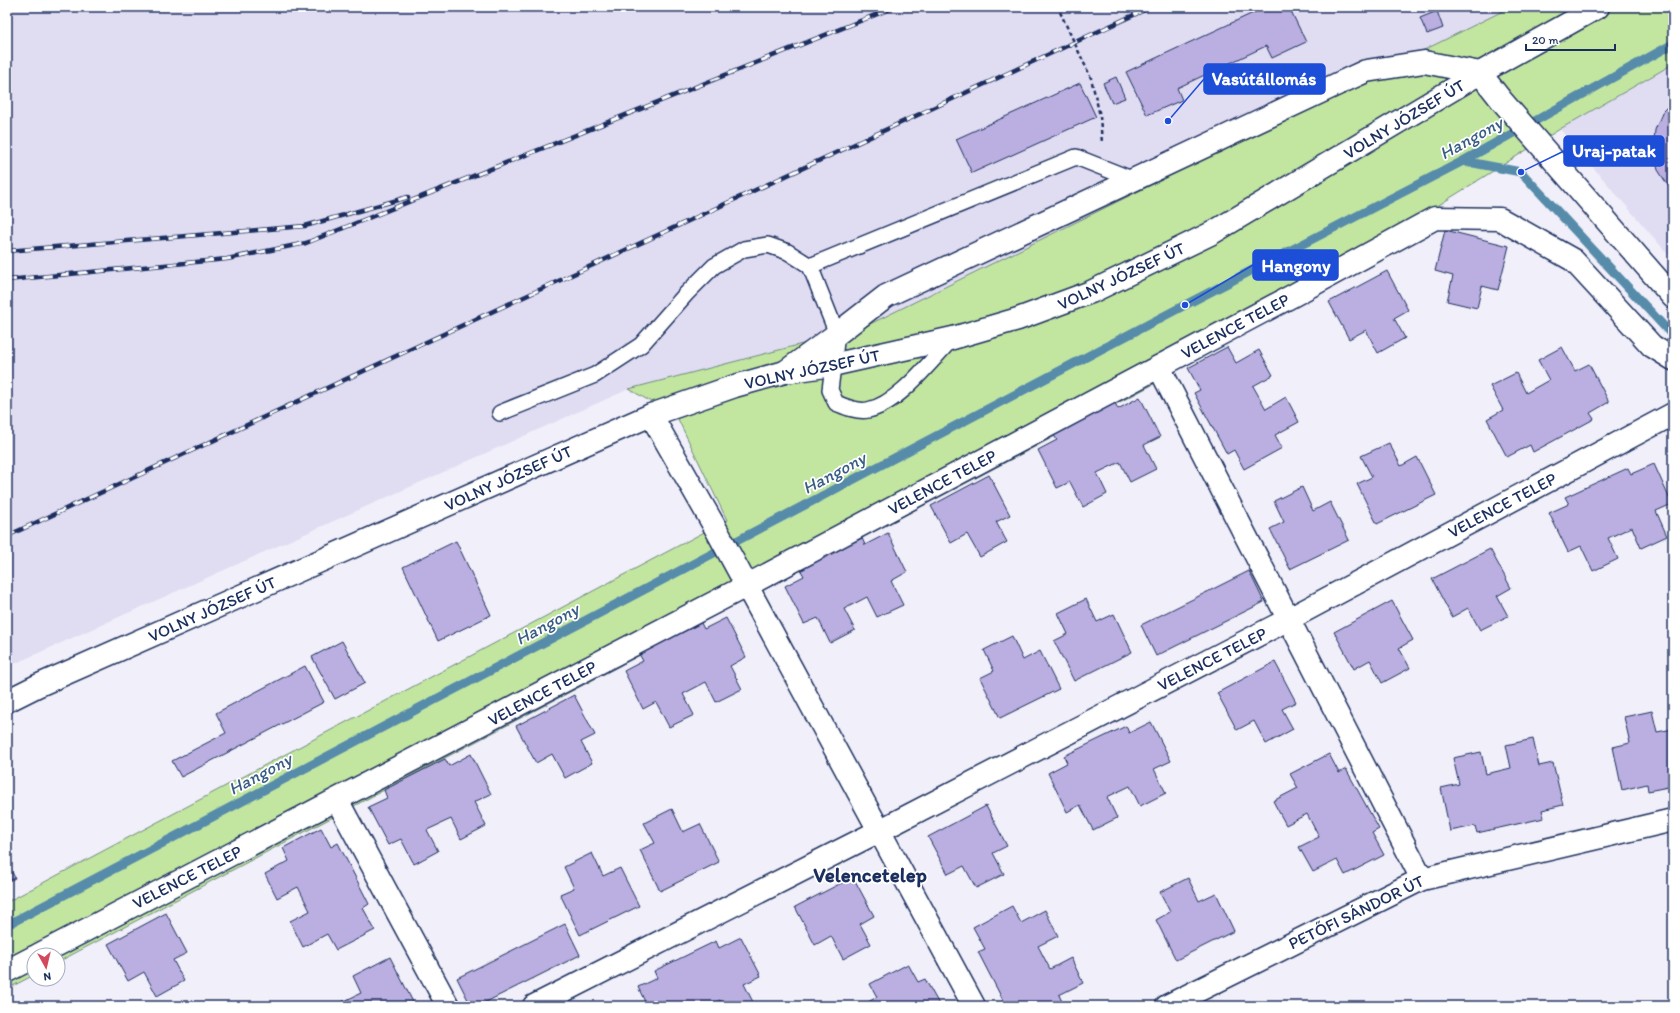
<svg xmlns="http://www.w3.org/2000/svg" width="1680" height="1013" viewBox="0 0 1680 1013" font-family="Itim,sans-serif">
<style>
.built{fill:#e0dcf2}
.green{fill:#c2e6a0;stroke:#6e8a7f}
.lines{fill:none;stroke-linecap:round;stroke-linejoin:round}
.stream{stroke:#568baa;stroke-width:9}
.building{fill:#baafe0;stroke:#1b2f5e}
.service-casing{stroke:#1b2f5e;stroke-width:18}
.minor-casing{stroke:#1b2f5e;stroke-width:25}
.tertiary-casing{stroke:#1b2f5e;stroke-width:25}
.primary-casing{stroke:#1b2f5e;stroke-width:25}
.path{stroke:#1b2f5e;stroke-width:2.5;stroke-dasharray:4 3;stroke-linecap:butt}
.service{stroke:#fff;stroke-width:15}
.minor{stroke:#fff;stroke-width:22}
.tertiary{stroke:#fff;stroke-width:22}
.primary{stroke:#fff;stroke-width:22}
.rail-casing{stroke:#1b2f5e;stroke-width:4.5}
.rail{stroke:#fff;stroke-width:3;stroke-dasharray:9;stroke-linecap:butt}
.labels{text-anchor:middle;stroke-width:3.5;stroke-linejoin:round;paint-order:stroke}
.street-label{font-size:17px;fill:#1b2f5e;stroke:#fff}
.water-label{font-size:18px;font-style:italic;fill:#385d84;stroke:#fff}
.district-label{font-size:21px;font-weight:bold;fill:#1b2f5e;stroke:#fff}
.leader{fill:none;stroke:#1d4ed8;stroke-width:1.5}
.callout-dot{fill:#1d4ed8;stroke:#fff;stroke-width:1.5}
.callout{fill:#1d4ed8;stroke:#1d4ed8;stroke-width:1.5}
.callout-label{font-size:18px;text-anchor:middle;font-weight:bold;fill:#fff}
</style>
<rect width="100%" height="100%" fill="#f1eff9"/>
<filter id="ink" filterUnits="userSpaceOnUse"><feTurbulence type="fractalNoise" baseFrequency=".025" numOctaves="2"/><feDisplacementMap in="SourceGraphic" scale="8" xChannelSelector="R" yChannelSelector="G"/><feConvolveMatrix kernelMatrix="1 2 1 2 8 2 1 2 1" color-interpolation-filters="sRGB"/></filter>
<g filter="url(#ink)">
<path class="built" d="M7,7H1511L860,329L629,389L7,667Z
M1673,64V260L1560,129Z"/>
<path class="green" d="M1511,7H1673V64L1560,129L1152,385L58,962V955H34V975L7,989V902L727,520L677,417L629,389L860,329Z"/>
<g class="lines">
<path class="stream" d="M1463,161L1521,172L1673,336
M7,925L1185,305L1463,161L1673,44"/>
</g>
<path class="building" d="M1266,7H1289L1306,42L1272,58L1266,46L1177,88L1182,100L1147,115L1126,72Z
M1437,11L1443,28L1427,34L1420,18Z
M1116,77L1125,98L1112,103L1103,83Z
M1080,83L1096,117L972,173L956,139Z
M1673,101V190L1669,187L1658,170L1653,150L1655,130L1663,111Z
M1445,230L1509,246L1498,290L1482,286L1477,308L1447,301L1453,276L1435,271Z
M1387,271L1408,310L1394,318L1405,338L1378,353L1366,330L1349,339L1329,302Z
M1227,347L1236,363L1259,350L1273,375L1253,386L1266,409L1286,397L1299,422L1275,435L1282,448L1244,469L1234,450L1227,454L1194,393L1200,390L1188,368Z
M1562,347L1575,371L1589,364L1609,402L1590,413L1594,419L1533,452L1530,445L1507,457L1487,419L1503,410L1490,386L1516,373L1526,393L1549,380L1538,360Z
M1140,397L1160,437L1144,445L1156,469L1130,482L1120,462L1097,473L1107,494L1083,507L1070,482L1057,488L1038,450L1057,440L1053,434L1115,403L1118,409Z
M1389,443L1401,466L1417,457L1436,495L1377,524L1357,484L1372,477L1361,456Z
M1654,464L1672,504L1656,511L1667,536L1641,548L1632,527L1608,538L1618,559L1593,571L1581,546L1568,552L1549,513L1569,504L1565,497L1628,468L1631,474Z
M989,475L1010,515L996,522L1007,542L980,557L967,534L951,543L931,506Z
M1302,487L1313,511L1330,502L1349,540L1290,569L1270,529L1284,522L1274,501Z
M888,533L907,572L891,581L903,605L877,617L867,597L844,609L855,630L830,643L818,618L804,624L785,586L804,576L800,569L862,538L865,545Z
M456,541L491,615L438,641L403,567Z
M1490,549L1511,588L1497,596L1508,616L1480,630L1468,608L1452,617L1432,579Z
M1249,571L1264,602L1156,656L1141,625Z
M1086,599L1097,622L1114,614L1132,652L1074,681L1054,641L1068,634L1058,613Z
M1392,601L1413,640L1399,648L1410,668L1382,683L1370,660L1354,669L1334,632Z
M726,618L746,657L730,666L742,689L716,702L706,682L683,694L694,715L669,727L656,702L643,709L624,671L643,661L639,654L701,623L704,629Z
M1012,636L1023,660L1040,651L1059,689L1000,718L980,678L994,671L984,650Z
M342,641L365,683L335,699L312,657Z
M1275,662L1296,702L1282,709L1293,729L1266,744L1254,721L1237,730L1217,693Z
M305,666L324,702L181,777L172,761L226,733L216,713Z
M574,695L595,735L581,742L592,763L565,778L552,754L536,763L516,726Z
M1652,711L1657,732L1673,729V786L1648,791L1647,784L1622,790L1613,747L1630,743L1624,717Z
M1151,722L1171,761L1154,769L1166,793L1140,806L1130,786L1107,797L1117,818L1093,830L1080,805L1067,812L1048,773L1067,763L1064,756L1126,726L1129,733Z
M1533,739L1539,766L1553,763L1563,805L1542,810L1544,818L1477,833L1475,826L1450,831L1441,788L1459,784L1453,758L1481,752L1486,774L1511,768L1506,745Z
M471,754L491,794L474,802L486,826L461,839L451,819L427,830L438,851L414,864L401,839L388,845L368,807L387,798L384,790L445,759L449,766Z
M1329,754L1339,773L1346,769L1379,829L1372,833L1384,855L1345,875L1337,860L1313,872L1299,847L1319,837L1307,814L1286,825L1273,801L1298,788L1290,774Z
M986,806L1007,846L993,853L1004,874L976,888L964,866L948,874L928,837Z
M672,809L683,832L700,824L719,862L660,891L640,850L655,843L644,823Z
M321,828L331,847L338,843L369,904L363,908L375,930L336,950L327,934L303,947L290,921L310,911L298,887L277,898L265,874L289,861L283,848Z
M592,853L603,876L620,868L639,906L580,935L560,894L574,888L564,867Z
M7,862L15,878L7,882Z
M853,877L874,916L860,924L871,944L843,959L831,936L815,945L795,907Z
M1188,878L1199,901L1216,893L1234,931L1176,960L1156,920L1170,912L1160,892Z
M1012,906L1021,923L1045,910L1058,936L1038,946L1050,969L1071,958L1083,983L1059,995L1064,1006H1006L978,952L985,949L973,927Z
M166,913L187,953L173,960L184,981L157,996L144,972L128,981L108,944Z
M565,924L580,955L478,1006H471L457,978Z
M741,937L761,976L744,984L755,1006H723L720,1000L709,1006H647L638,987L657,978L654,971L716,941L719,948Z
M390,957L415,1006H339L338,1004L361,993L353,976Z
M908,964L918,982L925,979L940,1006H861L877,997L870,984Z"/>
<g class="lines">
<g class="service-casing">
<path id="service" d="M810,266L1076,157L1134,180
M500,413L595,375L641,345L686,294L714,266L744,249L768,245L788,252L810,266L837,334L830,390L836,403C846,407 857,412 868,410C899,404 931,360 952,339"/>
</g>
<g class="minor-casing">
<path id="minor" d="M1159,367L1422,879
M651,415L716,529L974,1006
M337,800L448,1006
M38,955L746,586L1292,296L1435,218L1500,219L1573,260L1652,346L1673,359
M7,971L34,957
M534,1006L879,831L1289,619L1673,414"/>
</g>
<g class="tertiary-casing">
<path id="tertiary" d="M785,372L837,334L886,296L1344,81L1366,71L1424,62L1480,73L1502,101L1673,297
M1167,1006L1422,879L1673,820"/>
</g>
<g class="primary-casing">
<path id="primary" d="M7,701L37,686L651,415L735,386L785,372L832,365L953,338L1018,319L1091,292L1212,233L1480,73L1598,7"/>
</g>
<path class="path" d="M1060,12L1091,78L1100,116L1102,143"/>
<use href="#service" class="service"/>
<use href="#minor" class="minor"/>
<use href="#tertiary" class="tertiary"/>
<use href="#primary" class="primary"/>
<g class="rail-casing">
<path id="rail" d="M7,251L305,226L408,197
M7,280L227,259L306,243L895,7
M7,536L1151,7"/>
</g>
<use href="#rail" class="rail"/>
</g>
</g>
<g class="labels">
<g class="street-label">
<text transform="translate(1404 119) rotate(-31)" y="6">VOLNY JÓZSEF ÚT</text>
<text transform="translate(1121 276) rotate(-25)" y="6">VOLNY JÓZSEF ÚT</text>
<text transform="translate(1235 326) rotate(-28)" y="6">VELENCE TELEP</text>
<text transform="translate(812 369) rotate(-12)" y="6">VOLNY JÓZSEF ÚT</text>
<text transform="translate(508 478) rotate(-24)" y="6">VOLNY JÓZSEF ÚT</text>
<text transform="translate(942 482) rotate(-28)" y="6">VELENCE TELEP</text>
<text transform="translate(1502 505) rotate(-28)" y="6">VELENCE TELEP</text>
<text transform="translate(212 609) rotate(-24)" y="6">VOLNY JÓZSEF ÚT</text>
<text transform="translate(1212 659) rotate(-27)" y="6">VELENCE TELEP</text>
<text transform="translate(542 693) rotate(-28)" y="6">VELENCE TELEP</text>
<text transform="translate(187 877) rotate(-27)" y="6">VELENCE TELEP</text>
<text transform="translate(1356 912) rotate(-26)" y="6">PETŐFI SÁNDOR ÚT</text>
</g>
<g class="water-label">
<text transform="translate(1471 138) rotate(-29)" y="6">Hangony</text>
<text transform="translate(834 473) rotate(-28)" y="6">Hangony</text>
<text transform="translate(547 624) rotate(-28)" y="6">Hangony</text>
<text transform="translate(260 774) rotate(-28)" y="6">Hangony</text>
</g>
<g class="district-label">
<text x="870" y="882">Velencetelep</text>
</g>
</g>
<path class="leader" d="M1168 121L1204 79M1521 172L1564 151M1185 305L1253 265"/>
<g class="callout-dot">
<circle cx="1168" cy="121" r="4"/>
<circle cx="1521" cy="172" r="4"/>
<circle cx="1185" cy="305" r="4"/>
</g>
<g class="callout">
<rect x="1204" y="64" width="121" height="30" rx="4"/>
<rect x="1564" y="136" width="100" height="30" rx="4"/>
<rect x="1253" y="250" width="85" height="30" rx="4"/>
</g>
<g class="callout-label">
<text x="1264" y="85">Vasútállomás</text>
<text x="1614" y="157">Uraj-patak</text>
<text x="1296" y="272">Hangony</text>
</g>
<rect width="1680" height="1013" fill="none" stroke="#fff" stroke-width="24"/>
<rect x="12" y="12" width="1656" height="989" fill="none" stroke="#1b2f5e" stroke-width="1.5" filter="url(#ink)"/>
<g transform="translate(46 967) rotate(172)"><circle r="19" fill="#ffffff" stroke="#a4acbf"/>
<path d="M0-3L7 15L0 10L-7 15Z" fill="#d1495b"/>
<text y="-6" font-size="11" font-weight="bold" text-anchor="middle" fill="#1b2f5e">N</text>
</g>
<path d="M1526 44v6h89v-6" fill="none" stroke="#1b2f5e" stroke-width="2"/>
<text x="1532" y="44" font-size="12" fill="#1b2f5e" stroke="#ffffff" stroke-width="3" paint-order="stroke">20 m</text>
</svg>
